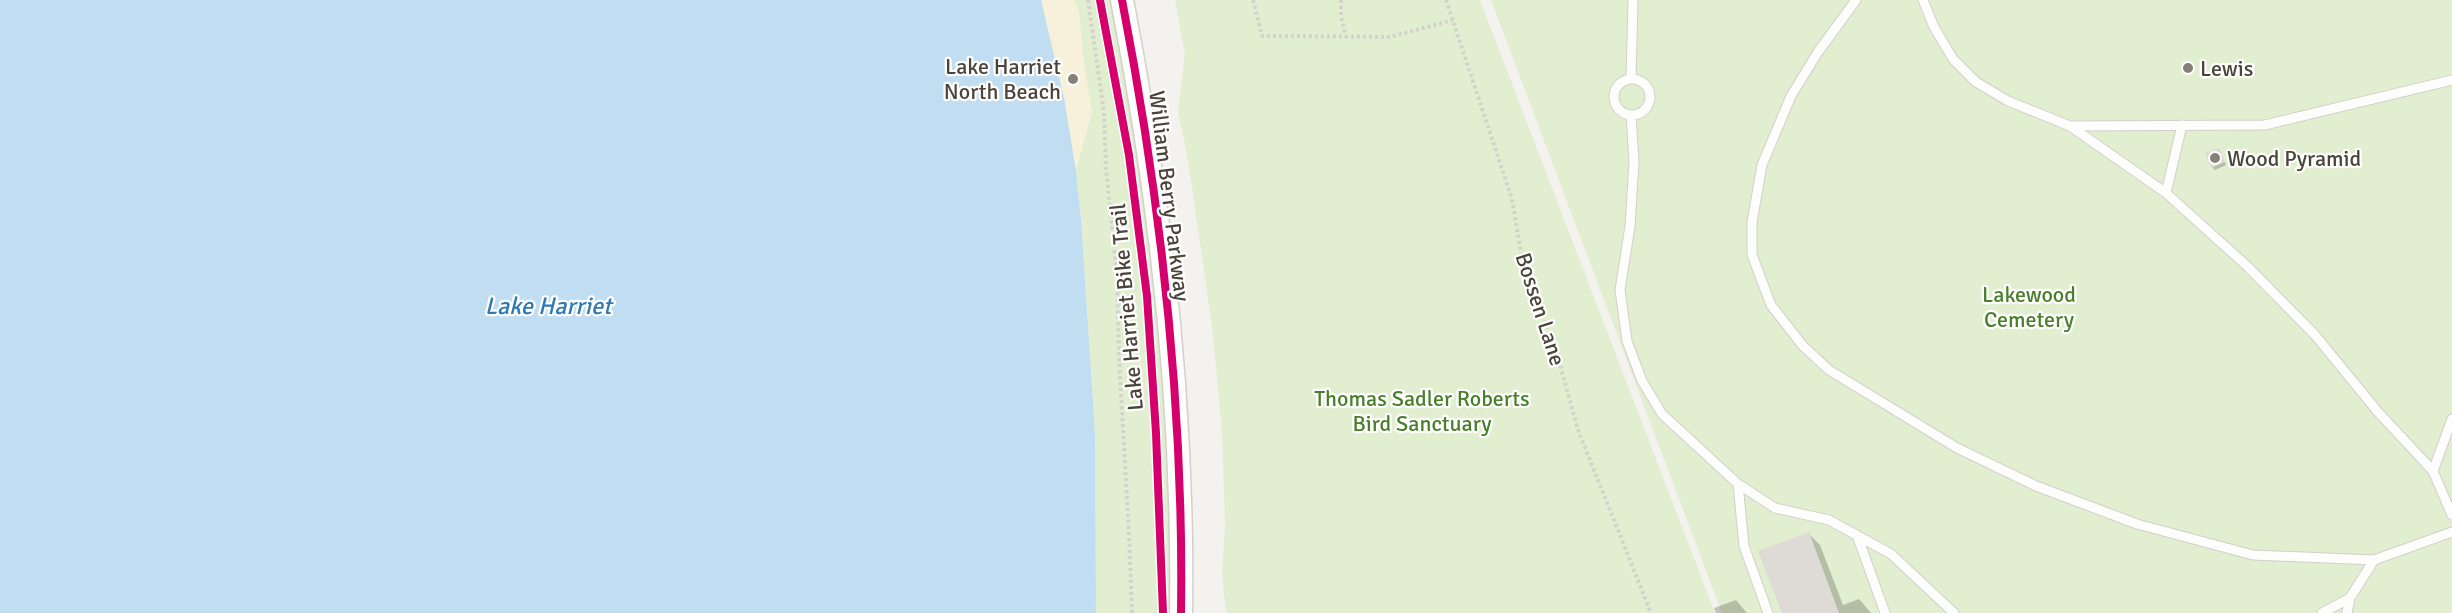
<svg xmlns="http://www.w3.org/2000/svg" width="2452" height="613" viewBox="0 0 2452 613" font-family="Signika,sans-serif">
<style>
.green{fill:#e1eecf}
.sand{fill:#f7f0da}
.water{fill:#c0ddf1}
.shadow{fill:#0003}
.building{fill:#dedbd6}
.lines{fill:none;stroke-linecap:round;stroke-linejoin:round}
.service-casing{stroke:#d2d0cb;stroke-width:11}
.tertiary-casing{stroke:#d2d0cb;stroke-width:25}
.path{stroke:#d3d2cc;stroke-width:4;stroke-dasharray:3 3;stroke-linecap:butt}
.service{stroke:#fdfdfc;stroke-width:9}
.tertiary{stroke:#fdfdfc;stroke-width:22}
.cycleway-casing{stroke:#fff;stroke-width:11}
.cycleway{stroke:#d6006c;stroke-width:8}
.poi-dot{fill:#868178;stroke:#fff;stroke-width:2}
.labels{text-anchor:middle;stroke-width:4.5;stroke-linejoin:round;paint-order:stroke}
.poi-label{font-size:22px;fill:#4b4439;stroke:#fff;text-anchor:start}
.street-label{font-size:22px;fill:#4b4439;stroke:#fff}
.park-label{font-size:22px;fill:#4a7f2a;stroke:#fff}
.water-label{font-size:24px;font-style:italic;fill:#2e7ab2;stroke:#fff}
</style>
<rect width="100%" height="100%" fill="#f4f2ee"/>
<path class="green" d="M1041,0H1122L1157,222L1181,613H1096L1095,433L1081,219L1076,171L1064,98Z
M1175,0H1480L1715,613H1226L1222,574L1225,527L1222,430L1212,326L1188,160L1178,111L1185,54Z
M1491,0H2452V613H1722Z"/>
<path class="sand" d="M1041,0H1074L1079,12L1085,70L1092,112L1076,171L1064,98Z"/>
<path class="water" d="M0,0H1041L1064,98L1076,171L1081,219L1095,433L1096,613H0Z"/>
<path class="shadow" d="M2219,149L2226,165L2215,170L2212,167Z
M1809,534L1820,545L1843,605L1859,599L1871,613H1783Z
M1736,600L1747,613H1716L1714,608Z"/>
<path class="building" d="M2219,148L2225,162L2211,168L2205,153Z
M1809,532L1839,613H1782L1758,551Z"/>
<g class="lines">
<g class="service-casing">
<path id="service" d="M1856,0L1818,52L1791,96L1762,165L1752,222V255L1771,305L1803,346L1829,370L1957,448L2036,486L2137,524L2253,555L2374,560L2452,532
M1923,0L1934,27L1953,59L1976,82L2008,101L2070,126L2166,193L2248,267L2315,335L2378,412L2433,471L2452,515
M1631,79L1633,0
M1614 97a18 18 0 1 1 36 0a18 18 0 1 1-36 0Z
M1631,115L1634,161L1630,226L1620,290L1627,341L1642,381L1662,414L1738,484L1775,508L1829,520L1891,554L1954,613
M2070,126L2265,125L2452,80
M2166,193L2182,125
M2433,471L2452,419
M1738,484L1744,546L1768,613
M1857,535L1885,613
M2322,613L2350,598
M2347,613L2350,598L2374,560"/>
</g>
<g class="tertiary-casing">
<path id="tertiary" d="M1122,0C1161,201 1184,408 1181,613"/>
</g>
<path class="path" d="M1088,0L1104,112L1106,168L1117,276L1119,359L1129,533L1132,613
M1253,0L1262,36L1390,37L1453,20
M1341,0V16L1346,37
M1446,0L1512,199L1523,264L1556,350L1578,430L1651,613"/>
<use href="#service" class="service"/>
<use href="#tertiary" class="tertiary"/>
<g class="cycleway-casing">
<path id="cycleway" d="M1100,0L1129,155L1147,296L1156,433L1163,613
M1122,0C1161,201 1184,408 1181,613"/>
</g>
<use href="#cycleway" class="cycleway"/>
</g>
<g class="poi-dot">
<circle cx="2188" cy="68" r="6"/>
<circle cx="1073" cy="79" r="6"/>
<circle cx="2215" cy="158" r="6"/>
</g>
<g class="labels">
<g class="poi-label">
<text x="1061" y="74" text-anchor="end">Lake Harriet<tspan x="1061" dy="25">North Beach</tspan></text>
<text x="2200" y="76">Lewis</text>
<text x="2227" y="166">Wood Pyramid</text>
</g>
<g class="street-label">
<text transform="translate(1170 196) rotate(83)" y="8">William Berry Parkway</text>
<text transform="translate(1126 307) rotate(-95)" y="8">Lake Harriet Bike Trail</text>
<text transform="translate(1541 309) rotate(72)" y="8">Bossen Lane</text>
</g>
<g class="park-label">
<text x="2029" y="302">Lakewood<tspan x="2029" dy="25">Cemetery</tspan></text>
<text x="1422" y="406">Thomas Sadler Roberts<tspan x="1422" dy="25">Bird Sanctuary</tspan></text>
</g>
<g class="water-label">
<text x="548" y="314">Lake Harriet</text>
</g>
</g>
</svg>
